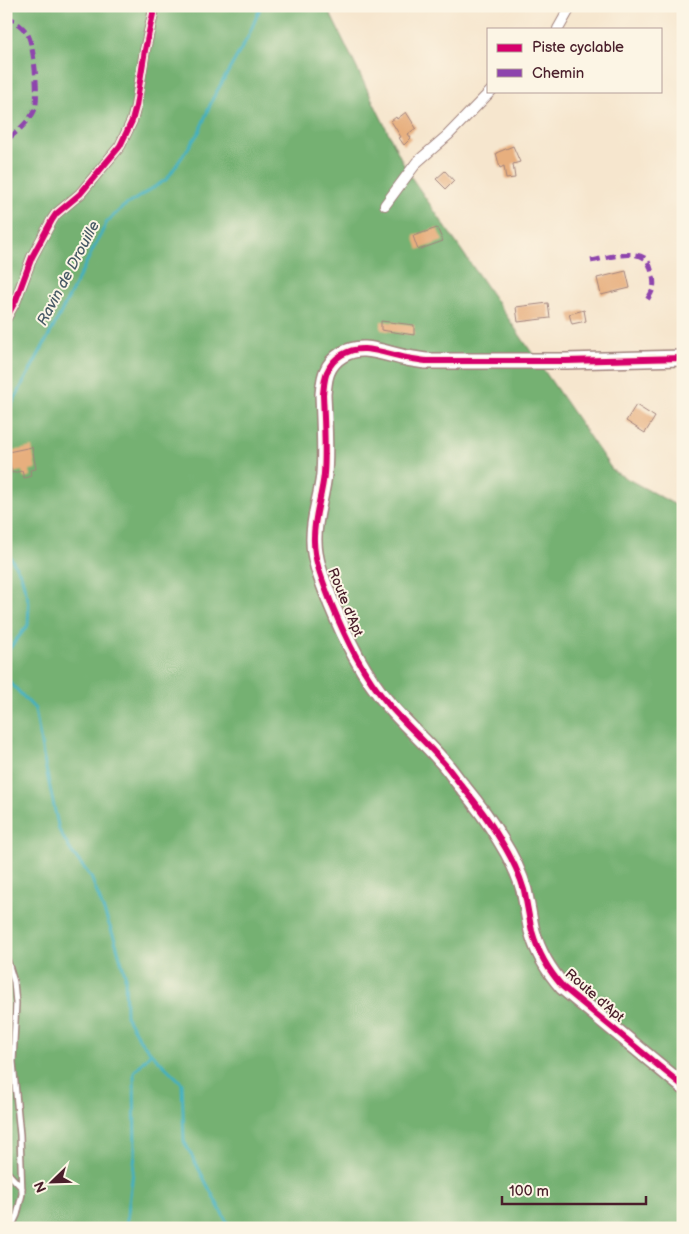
<svg xmlns="http://www.w3.org/2000/svg" width="689" height="1234" viewBox="0 0 689 1234" font-family="'Balsamiq Sans',sans-serif">
<style>
.forest{fill:#74b172;stroke:#5f684e}
.lines{fill:none;stroke-linecap:round;stroke-linejoin:round}
.stream{stroke:#43b0bf;stroke-width:3}
.building{fill:#e7af7e}
.service-casing{stroke:#a0827c;stroke-width:8}
.minor-casing{stroke:#a0827c;stroke-width:12}
.primary-casing{stroke:#a0827c;stroke-width:18}
.service{stroke:#fff;stroke-width:5}
.minor{stroke:#fff;stroke-width:10}
.primary{stroke:#fff;stroke-width:15}
.quiet{stroke:#8e44ad;stroke-width:5;stroke-dasharray:10 5;stroke-linecap:butt}
.cycleway-casing{stroke:#fcf5e5;stroke-width:9}
.cycleway{stroke:#d6006c;stroke-width:6}
.labels{text-anchor:middle;stroke-width:4;stroke-linejoin:round;paint-order:stroke}
.street-label{font-size:14px;fill:#4a1f2b;stroke:#fcf5e5}
.water-label{font-size:15px;font-style:italic;fill:#475966;stroke:#fcf5e5}
</style>
<rect width="100%" height="100%" fill="#fcf5e5"/>
<filter id="ink" filterUnits="userSpaceOnUse"><feTurbulence type="fractalNoise" baseFrequency=".02" numOctaves="2"/><feDisplacementMap in="SourceGraphic" scale="10" xChannelSelector="R" yChannelSelector="G"/><feConvolveMatrix kernelMatrix="1 2 1 2 8 2 1 2 1" color-interpolation-filters="sRGB"/></filter>
<filter id="wash" filterUnits="userSpaceOnUse"><feTurbulence type="fractalNoise" baseFrequency=".0096" numOctaves="4" result="noise"/><feDisplacementMap in="SourceGraphic" scale="20" xChannelSelector="R" yChannelSelector="G"/><feGaussianBlur stdDeviation="1.12" result="paint"/><feColorMatrix in="noise" values="0 0 0 0 0 0 0 0 0 0 0 0 0 0 0 0 0 1.4 0 .05"/><feComposite in="paint" operator="in"/></filter>
<g filter="url(#wash)">
<rect width="100%" height="100%" fill="#f6e6ce"/>
<path class="forest" d="M6,6H335L328,9L407,171L613,471L683,509V1228H6Z"/>
<g class="lines">
<path class="stream" d="M6,415L54,326L107,222L123,207L167,179L199,132L213,98L248,37L261,6
M6,550L21,575L29,603L28,625L6,653
M6,678L35,709L43,755L59,830L71,851L91,877L115,940L125,974L126,1016L140,1040L151,1053L182,1083L184,1141L230,1228
M126,1228L135,1155L134,1072L151,1053"/>
</g>
<g id="blocks">
<path class="building" d="M406,112L416,128L408,134L411,138L404,145L399,138L401,137L391,121L396,117L397,119Z
M513,146L520,162L513,164L515,178L506,179L504,166L500,168L496,153Z
M445,171L454,181L446,189L436,179Z
M437,228L443,241L418,250L413,236Z
M626,271L630,288L601,295L597,278Z
M548,303L550,318L518,322L516,307Z
M584,310L586,321L572,324L569,314Z
M381,321L414,325V335L381,330Z
M636,405L655,417L645,433L626,421Z
M32,447L36,469L30,470L31,476L24,478L22,471L12,473L8,452Z"/>
</g>
</g>
<g filter="url(#ink)">
<use href="#blocks" fill-opacity="0" stroke="#a0827c" stroke-width="1"/>
<g class="lines">
<g class="service-casing">
<path id="service" d="M6,956L14,982L16,1003L13,1062L20,1135L22,1194L17,1215L11,1228
M6,1171L22,1188"/>
</g>
<g class="minor-casing">
<path id="minor" d="M558,29L571,6
M385,205L417,162L448,135L491,91
M6,318L16,300L32,257L52,220L56,214L80,194L120,146L132,121L136,106L145,50L153,14V6"/>
</g>
<g class="primary-casing">
<path id="primary" d="M683,358L566,361H426C419,360 413,359 407,358C392,355 379,350 365,349C349,348 333,357 327,372C324,379 324,387 323,394C324,421 326,448 324,474C322,497 313,518 314,541C314,562 324,584 331,603C346,639 363,675 389,705C405,724 425,741 441,760C449,768 455,778 462,786C476,803 489,820 500,839C510,855 519,872 524,890C527,904 529,918 532,931C538,953 548,970 563,987L683,1086"/>
</g>
<use href="#service" class="service"/>
<use href="#minor" class="minor"/>
<use href="#primary" class="primary"/>
<path class="quiet" d="M6,15C13,20 22,26 27,33C34,43 39,97 35,109C31,120 16,133 6,140
M591,261C606,258 633,249 646,259C649,262 651,269 652,273C656,287 653,291 645,303"/>
<g class="cycleway-casing">
<path id="cycleway" d="M6,318L16,300L32,257L52,220L56,214L80,194L120,146L132,121L136,106L145,50L153,14V6
M683,358L566,361H426C419,360 413,359 407,358C392,355 379,350 365,349C349,348 333,357 327,372C324,379 324,387 323,394C324,421 326,448 324,474C322,497 313,518 314,541C314,562 324,584 331,603C346,639 363,675 389,705C405,724 425,741 441,760C449,768 455,778 462,786C476,803 489,820 500,839C510,855 519,872 524,890C527,904 529,918 532,931C538,953 548,970 563,987L683,1086"/>
</g>
<use href="#cycleway" class="cycleway"/>
</g>
</g>
<g class="labels">
<g class="street-label">
<text transform="translate(346 602) rotate(68)" y="5">Route d'Apt</text>
<text transform="translate(595 995) rotate(41)" y="5">Route d'Apt</text>
</g>
<g class="water-label">
<text transform="translate(68 273) rotate(-62)" y="5">Ravin de Drouille</text>
</g>
</g>
<rect width="689" height="1234" fill="none" stroke="#fcf5e5" stroke-width="25"/>
<rect x="487" y="28" width="175" height="65" fill="#fcf5e5" stroke="#b59f9b"/>
<rect x="497" y="44" width="25" height="8" fill="#d6006c" stroke="#b59f9b"/>
<text x="532" y="52" font-size="15" fill="#4a1f2b">Piste cyclable</text>
<rect x="497" y="69" width="25" height="8" fill="#8e44ad" stroke="#b59f9b"/>
<text x="532" y="78" font-size="15" fill="#4a1f2b">Chemin</text>
<g transform="translate(52 1182) rotate(247)" stroke="#fcf5e5" stroke-width="4" paint-order="stroke">
<path d="M0-4L9 19L0 12L-9 19Z" fill="#4a1f2b"/>
<text y="-8" font-size="14" font-weight="bold" text-anchor="middle" fill="#4a1f2b">N</text>
</g>
<path d="M502 1196v8h144v-8" fill="none" stroke="#4a1f2b" stroke-width="2.5"/>
<text x="509" y="1196" font-size="15" fill="#4a1f2b" stroke="#fcf5e5" stroke-width="4" paint-order="stroke">100 m</text>
</svg>
